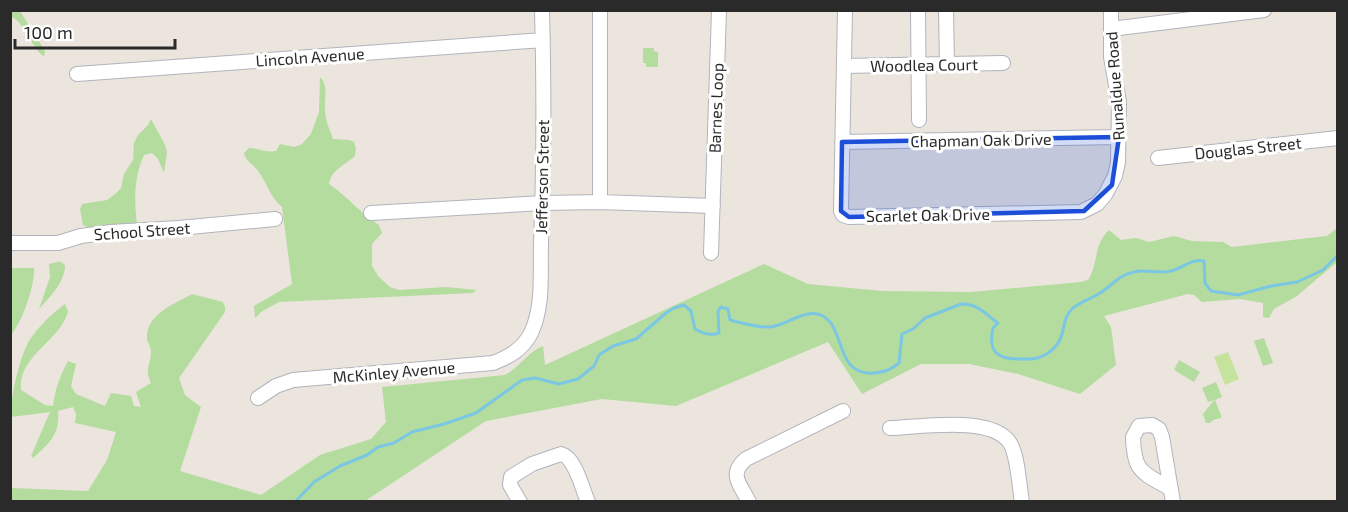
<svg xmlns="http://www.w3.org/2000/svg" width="1348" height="512" viewBox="0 0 1348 512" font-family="'Exo 2',sans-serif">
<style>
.green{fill:#b4dc9f}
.pitch{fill:#c5e39c}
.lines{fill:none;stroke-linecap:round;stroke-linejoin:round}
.stream{stroke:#7bc7e3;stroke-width:3}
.minor-casing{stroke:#b1b4bc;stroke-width:16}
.minor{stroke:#fff;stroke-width:14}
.marked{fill:#1d4ed8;fill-opacity:0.2;stroke:#1d4ed8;stroke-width:4.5;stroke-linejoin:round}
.labels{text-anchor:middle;stroke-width:6;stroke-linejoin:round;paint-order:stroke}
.street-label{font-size:16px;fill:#2a2a2a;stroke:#fff}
</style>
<rect width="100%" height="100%" fill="#ebe5de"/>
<path class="green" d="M11,10L20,11L45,51L44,57C32,48 22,19 11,17Z
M643,48H654V51L658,52V67H646V63H643Z
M320,77C329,86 324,98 325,110C325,120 330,130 333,139L349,140L354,142L356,149L355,156C345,165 331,170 329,184C347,196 361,214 379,225L382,233L372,244V266L378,276L390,287L399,290L446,287L476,290L473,293L279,302L261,312L255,318L254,306L292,284L282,207C270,197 267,183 258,171C253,164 246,162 244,153L249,148C259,148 265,153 276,151L280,144L294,147L302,144L311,134L319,112Z
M151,119L165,145L167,152L164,173L158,159L152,153L144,155C134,177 134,200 137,224L89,228L83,225L80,209L82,204L107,200L115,194L121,188L124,174L133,160L134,143L138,135L148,125Z
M1337,228V262L1297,296L1274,309L1269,318L1263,317V303L1240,299L1202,302L1194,295L1188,294L1104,316L1111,327L1116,365L1080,394L1018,374L969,364H921L862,394L828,342L676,406L602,399L486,421L365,501H11V488L88,491L107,460L116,432L75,423L76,414L73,407L58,411C60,434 50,443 33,458L31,456L50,412L11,417C10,399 19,361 27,345C33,332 53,312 65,304L68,311C61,341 17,356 21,390L45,405L53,406C55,389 60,376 68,361L76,364L71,386L76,394L105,406L111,393L131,396L134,406L141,407L136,392L151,383C144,368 151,365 151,351C151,347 147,342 147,338C146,314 176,303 192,294L223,302L225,307V312L179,378L185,395L201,407L180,471L261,495L320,455L371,439L386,422L382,387L505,375C521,366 529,351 543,346L545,365L764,264L808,284L883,291L971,292L1081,282L1088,280C1099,263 1093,245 1109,230L1121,240L1136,238L1149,242L1174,236L1192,241L1223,242L1232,247L1327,236Z
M57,262H61L65,265C65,282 50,297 39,309L50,277L49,264Z
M11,268H34C35,285 22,323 11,335Z
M1264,338L1273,363L1263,366L1254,341Z
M1179,360L1200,372L1194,382L1174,370Z
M1216,382L1222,397L1215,400L1221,415V418L1213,420L1210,423H1206L1203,414L1214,400L1208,402L1202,388Z"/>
<path class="pitch" d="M1228,352L1239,379L1225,385L1214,357Z"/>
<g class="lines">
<path class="stream" d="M295,502L314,482L340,466L367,455L378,447L394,443L412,432L444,424L476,413L522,380L535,378L559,384L578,379L594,366L599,355L613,346L636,339L666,313L674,308L684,305L691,311L695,329C703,334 710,336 719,333L718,311L721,307L728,309L730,320C743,323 757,328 771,327C787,325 807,307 823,316C846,329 835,376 874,373C885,372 890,370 899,363L902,334L913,329L925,318L961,304C978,303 986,315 998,323L993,328C988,350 996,359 1018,359C1028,359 1036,360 1045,355C1070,340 1058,323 1072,309C1079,302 1091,299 1100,293C1113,285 1117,276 1134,272C1146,269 1158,274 1171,271C1183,268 1192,258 1204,261L1205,283L1211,291L1238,295L1271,286L1297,282L1323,270L1338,255"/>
<g class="minor-casing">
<path id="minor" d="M600,10V202
M845,10L841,211L843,215L849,217L1081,212L1097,204L1105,195L1115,176L1118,162L1119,102L1111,57V10
M918,10L919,120
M946,10L947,64
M1111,29L1264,10
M844,66L1003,63
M77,74L543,40
M842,142L1119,137
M1158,158L1338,138
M371,213L543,203L600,202L713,206
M10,243H58L81,236L111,232L179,228L275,219
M711,253L719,10
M258,398L276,386L293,380L493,363C509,357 523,349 531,333C544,306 540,272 541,243C544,166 544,88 542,10
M890,428C921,427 992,415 1010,443C1018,456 1019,485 1022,502
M1171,489C1142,472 1134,473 1133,437L1139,426L1152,425L1159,429L1162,437L1173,502
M520,502L510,485L511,477L532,464L561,454C575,457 582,488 588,502
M749,502C740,484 728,474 746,459L843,411"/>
</g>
<use href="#minor" class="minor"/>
</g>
<path class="marked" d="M1119,137L1112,185L1084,211L849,217L841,211L842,142Z"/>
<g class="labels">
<g class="street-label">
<text transform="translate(310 57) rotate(-4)" y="6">Lincoln Avenue</text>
<text transform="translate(924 65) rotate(-1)" y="6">Woodlea Court</text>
<text transform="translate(1115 86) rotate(-94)" y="6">Runaldue Road</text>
<text transform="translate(716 108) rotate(-88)" y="6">Barnes Loop</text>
<text transform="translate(981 140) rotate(-1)" y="6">Chapman Oak Drive</text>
<text transform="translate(1248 148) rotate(-6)" y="6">Douglas Street</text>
<text transform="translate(542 177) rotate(-89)" y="6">Jefferson Street</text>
<text transform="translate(928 215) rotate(-1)" y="6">Scarlet Oak Drive</text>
<text transform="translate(142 231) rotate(-4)" y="6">School Street</text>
<text transform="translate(394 372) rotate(-5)" y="6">McKinley Avenue</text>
</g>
</g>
<rect width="1348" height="512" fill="none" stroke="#2a2a2a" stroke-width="24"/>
<path d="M15 39v9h160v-9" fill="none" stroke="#2a2a2a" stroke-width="3"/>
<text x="24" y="39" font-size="18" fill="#2a2a2a" stroke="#ffffff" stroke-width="4.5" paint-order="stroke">100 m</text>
</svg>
